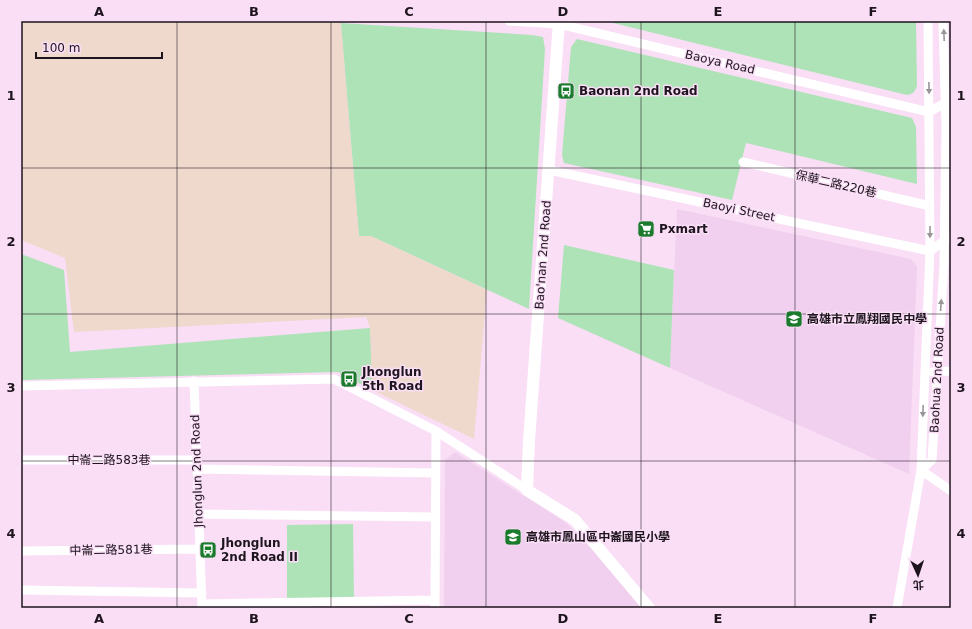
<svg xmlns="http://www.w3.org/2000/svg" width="972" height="629" viewBox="0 0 972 629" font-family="'DejaVu Sans','Noto Sans TC',sans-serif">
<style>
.built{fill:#f0d0ee}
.industrial{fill:#efd9cd}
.green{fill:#aee2b7}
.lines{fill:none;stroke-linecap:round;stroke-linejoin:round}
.minor{stroke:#fff;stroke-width:9}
.tertiary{stroke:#fff;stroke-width:12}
.oneway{fill:#999599}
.grid{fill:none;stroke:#1d141d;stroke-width:1;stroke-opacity:0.55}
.labels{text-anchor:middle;stroke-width:3;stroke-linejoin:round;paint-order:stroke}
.street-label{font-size:12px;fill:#1d141d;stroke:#f9def6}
.poi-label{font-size:12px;font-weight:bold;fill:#1d141d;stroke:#f9def6;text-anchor:start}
.neatline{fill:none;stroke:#1d141d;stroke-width:1.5}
.grid-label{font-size:13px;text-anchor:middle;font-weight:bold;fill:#1d141d}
</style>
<rect width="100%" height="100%" fill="#f9def6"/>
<path class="built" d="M677,209L911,259L917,267L909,474L670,368Z
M455,452L565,522L597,552L642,608H444L445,460Z"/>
<path class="industrial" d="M21,21H329L341,23L359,236H371L487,290L474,439L372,390L370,328L366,317L74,332L65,258L21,240Z"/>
<path class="green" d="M605,21H916L917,86C915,92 913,94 907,95Z
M341,23L532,35L543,37L545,49L529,309L371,236H359Z
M577,39L912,118L916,127L917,184L746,143L732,200L564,163L562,155L571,47Z
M564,245L674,270L670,368L558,318Z
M21,254L64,270L70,352L370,328L372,390L338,372L21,380Z
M353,524L354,599L287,600V525Z"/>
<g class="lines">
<path class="minor" d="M509,21L559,24L929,112L945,103L951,95
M743,162L930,206
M549,170L930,251L951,236
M932,372L951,371
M194,381L202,608
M21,386L334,379L436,431L527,490
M21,460H197
M197,469L436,473
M921,470L932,460L944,264L946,128L943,21
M921,470L951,491
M199,514L435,517
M21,551L200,549
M21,590L202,593
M202,604L435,600
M435,608L436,431
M897,608L921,470L930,251L928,21"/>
<path class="tertiary" d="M559,21L529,441L527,490L575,520L649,608"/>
</g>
<defs><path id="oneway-solid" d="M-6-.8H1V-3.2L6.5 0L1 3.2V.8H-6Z"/></defs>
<g class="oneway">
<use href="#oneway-solid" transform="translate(944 35) rotate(-92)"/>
<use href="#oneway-solid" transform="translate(929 88) rotate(89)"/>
<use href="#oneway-solid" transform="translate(930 232) rotate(90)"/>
<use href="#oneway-solid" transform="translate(941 305) rotate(-86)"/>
<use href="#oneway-solid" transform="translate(923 411) rotate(92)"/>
</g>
<path class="grid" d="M177,21V608M331,21V608M486,21V608M641,21V608M795,21V608M21,168H951M21,314H951M21,461H951"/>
<defs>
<g id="bus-square" transform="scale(0.9)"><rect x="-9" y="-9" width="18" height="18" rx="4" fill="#1a7b2c" stroke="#f9def6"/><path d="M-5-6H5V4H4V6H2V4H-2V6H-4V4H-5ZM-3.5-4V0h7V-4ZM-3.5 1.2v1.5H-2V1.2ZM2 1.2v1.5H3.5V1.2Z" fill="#fff"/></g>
<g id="supermarket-square" transform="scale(0.9)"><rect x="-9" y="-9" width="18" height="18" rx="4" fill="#1a7b2c" stroke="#f9def6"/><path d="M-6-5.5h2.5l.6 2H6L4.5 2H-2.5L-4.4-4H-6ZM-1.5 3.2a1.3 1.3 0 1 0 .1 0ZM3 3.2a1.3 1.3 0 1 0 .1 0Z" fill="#fff"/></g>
<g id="school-square" transform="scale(0.9)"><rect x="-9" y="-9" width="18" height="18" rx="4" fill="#1a7b2c" stroke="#f9def6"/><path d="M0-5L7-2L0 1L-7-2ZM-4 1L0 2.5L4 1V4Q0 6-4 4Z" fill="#fff"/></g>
</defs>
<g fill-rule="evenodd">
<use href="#bus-square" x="566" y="91"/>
<use href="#supermarket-square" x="646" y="229"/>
<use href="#school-square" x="794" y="319"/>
<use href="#bus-square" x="349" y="379"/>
<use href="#school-square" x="513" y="537"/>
<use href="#bus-square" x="208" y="550"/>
</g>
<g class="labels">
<g class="street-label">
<text transform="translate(720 62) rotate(13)" y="4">Baoya Road</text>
<text transform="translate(836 184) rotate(13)" y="4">保華二路220巷</text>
<text transform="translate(739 210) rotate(12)" y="4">Baoyi Street</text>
<text transform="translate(543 255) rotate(-86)" y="4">Bao'nan 2nd Road</text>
<text transform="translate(937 380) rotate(-87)" y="4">Baohua 2nd Road</text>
<text x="109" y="464">中崙二路583巷</text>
<text transform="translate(197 471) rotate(-92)" y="4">Jhonglun 2nd Road</text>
<text transform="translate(111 550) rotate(-1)" y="4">中崙二路581巷</text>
</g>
<g class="poi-label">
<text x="579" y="95">Baonan 2nd Road</text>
<text x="659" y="233">Pxmart</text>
<text x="807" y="323">高雄市立鳳翔國民中學</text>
<text x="362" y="376">Jhonglun<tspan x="362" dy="14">5th Road</tspan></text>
<text x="526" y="541">高雄市鳳山區中崙國民小學</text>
<text x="221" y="547">Jhonglun<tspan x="221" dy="14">2nd Road II</tspan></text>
</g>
</g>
<rect width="972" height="629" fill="none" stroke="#f9def6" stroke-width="44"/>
<g transform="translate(918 575) rotate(177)" stroke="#f9def6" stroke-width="3" paint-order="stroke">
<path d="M0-3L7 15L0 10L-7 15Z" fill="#1d141d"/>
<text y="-6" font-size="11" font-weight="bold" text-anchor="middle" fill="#1d141d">北</text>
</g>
<path d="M36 52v6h126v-6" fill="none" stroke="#1d141d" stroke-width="2"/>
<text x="42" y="52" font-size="12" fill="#1d141d" stroke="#f9def6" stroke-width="3" paint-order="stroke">100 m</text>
<rect x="22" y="22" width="928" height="585" class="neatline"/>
<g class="grid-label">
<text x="99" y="16">A</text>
<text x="254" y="16">B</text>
<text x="409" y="16">C</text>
<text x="563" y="16">D</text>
<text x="718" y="16">E</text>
<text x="873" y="16">F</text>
<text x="11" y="100">1</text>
<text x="961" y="100">1</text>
<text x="11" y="246">2</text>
<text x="961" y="246">2</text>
<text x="11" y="392">3</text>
<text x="961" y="392">3</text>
<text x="11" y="538">4</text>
<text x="961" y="538">4</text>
<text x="99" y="623">A</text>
<text x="254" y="623">B</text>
<text x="409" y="623">C</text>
<text x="563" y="623">D</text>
<text x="718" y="623">E</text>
<text x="873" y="623">F</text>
</g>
</svg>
